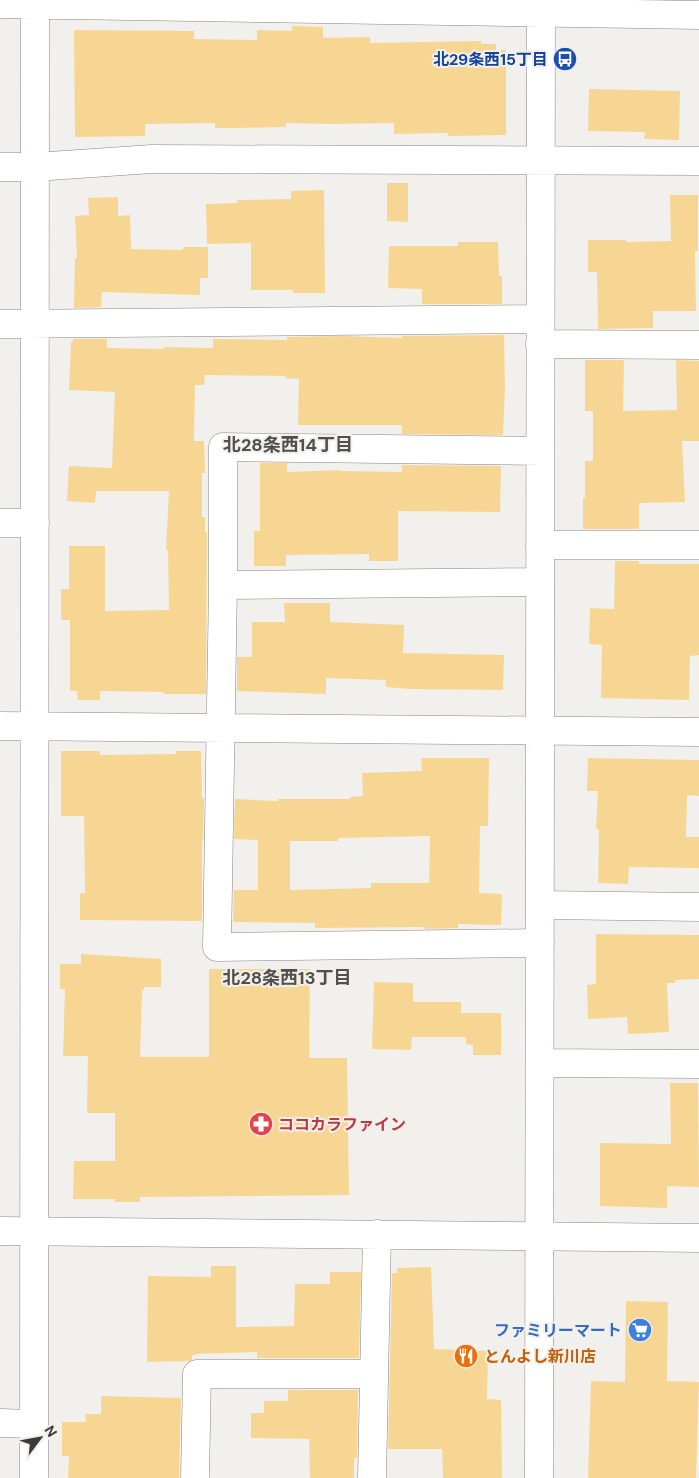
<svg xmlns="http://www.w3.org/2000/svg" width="699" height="1478" viewBox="0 0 699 1478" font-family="'DM Sans','Noto Sans JP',sans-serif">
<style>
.building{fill:#f7d694;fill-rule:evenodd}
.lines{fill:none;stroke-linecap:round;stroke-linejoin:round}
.minor-casing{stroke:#878582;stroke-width:29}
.minor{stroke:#fff;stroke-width:28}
.labels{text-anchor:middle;stroke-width:4;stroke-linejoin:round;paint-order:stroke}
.transit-label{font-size:16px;font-weight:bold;fill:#164399;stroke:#f2f0ec;text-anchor:end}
.health-label{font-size:16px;font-weight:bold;fill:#be3a42;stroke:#f2f0ec;text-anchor:start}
.shop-label{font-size:16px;font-weight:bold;fill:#366cbe;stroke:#f2f0ec;text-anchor:end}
.food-label{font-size:16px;font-weight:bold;fill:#c56008;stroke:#f2f0ec;text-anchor:start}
.neighbourhood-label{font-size:18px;font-weight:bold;fill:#504f4b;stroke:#f2f0ec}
</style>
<rect width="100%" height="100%" fill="#f2f0ec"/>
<path class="building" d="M292,26L323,27V38L370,37V43L481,41V44H496V50H506V135L448,136V133L394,134V123L330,124L286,123V127L237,128H215V123L145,124V136L75,137L74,30L194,31V39L257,40V30L292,31Z
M589,89L680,91L679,140L644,139L645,132L588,131Z
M387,183H408V222L387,221Z
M324,190L325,293H293V290H251V243L207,244L206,204L237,203V200L291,199V191Z
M670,195H698V251H695L696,311H653V328L598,329L597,272H588V240H626V242L671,241Z
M118,197V216L130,215L131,249L183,250V247H208V278H200V295L102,292L101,307L74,308L75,258H77L75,216L89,215L88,198Z
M458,242H498L499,276H502V304H422V289L388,288L389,246H458Z
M504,335L505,389L503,434L501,435L402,434V425H298L299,379L285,378L286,376L205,375L204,385H195L194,441H204L205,473H202V517H205V532H207L206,694H164V692L100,691V700H78L77,691H70V620H61V589H69V546H105V611L169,610L168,550H166L169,491H96L95,503L67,501L69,466L112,468L115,392L69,390L71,342H73V339H107V348L164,349V347L213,348V339L287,340V337L342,336L402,338V336Z
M585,360H624L623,411L677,410L676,360L699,361V441H682L685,502L639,503V529H583V498H585V461H593V411H585Z
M260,463H287V472L341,470V471L402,472V465L501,466L500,512L398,511V561H369V554L286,555V566H254V531H260Z
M615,561H639V564H699V655L690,656L689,700L601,698L602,645L589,644L590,608L614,609Z
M284,603H330V622L404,625L403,653L504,655L503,690L411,689L386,687V680L326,678V694L237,691V657H252V622H285Z
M61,751H100V755L176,754V751H201L202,798H204L203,838L202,842V921L80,920V893H85L84,816H61Z
M421,758H489L488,826H480L479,893L502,894L501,925L458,924V928L425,929V927L315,928V923L233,922L234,890H258V840L234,839L235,799L278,801V799H350V797L363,796L362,773L422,771ZM430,836L429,883H371V888L290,890V841H338V838Z
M588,758L699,760V796L687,795L686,837H699V868L629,867L628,884L598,883L599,829H596L598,791H587Z
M596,934L699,935V979L675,980V983H667L669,1032L628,1034L627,1017L588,1019L587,985L596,984Z
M81,954L161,959V987H144V990H142L140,1057H209V969H310L309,1058H347L349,1195L140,1197V1202H115V1199H73L74,1161H115V1113H87L88,1056H63L65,989H60V964H81Z
M374,982L413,983V1002H461V1013H501V1055H473V1045L466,1044V1037H412L411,1050L372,1049Z
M670,1083H698L699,1187L667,1186V1208L600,1206V1143L671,1144Z
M211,1266H236V1327L294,1326L295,1284H330V1272H361L359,1358H257V1352L196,1354V1355H192V1360L189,1361L147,1362L148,1276L211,1277Z
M431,1267L434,1349L488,1351L487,1399L501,1400L502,1478H443L442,1449H388L392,1273H397V1268Z
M626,1301L668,1302L667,1381L699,1382L696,1478H588L591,1381L625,1382Z
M288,1390H358L357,1458H354V1478H310L309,1439L251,1438V1413H264V1401H288Z
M101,1396L181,1398L179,1478H68L69,1456H62V1422H86L85,1414H101Z"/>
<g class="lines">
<g class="minor-casing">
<path id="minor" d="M0,4L699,15
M0,167H35L152,159L699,161
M0,324L540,319
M540,344L699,345
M0,523H35
M540,545H699
M223,585L540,582
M0,726L699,732
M540,905L699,907
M540,943L217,947L223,585V447L540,451
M540,1063L699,1064
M0,1231L699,1238
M0,1423L34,1424
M34,1478L35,0
M195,1478L197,1374H373
M372,1478L377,1234
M539,1478L541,0"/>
</g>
<use href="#minor" class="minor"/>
</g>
<defs>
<g id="bus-disc" transform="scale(1.25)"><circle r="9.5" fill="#1a4fb4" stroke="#f2f0ec"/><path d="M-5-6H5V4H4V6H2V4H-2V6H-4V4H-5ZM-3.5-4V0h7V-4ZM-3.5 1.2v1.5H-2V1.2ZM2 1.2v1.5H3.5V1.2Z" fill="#fff"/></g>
<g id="pharmacy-disc" transform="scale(1.25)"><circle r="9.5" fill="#e0444e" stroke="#f2f0ec"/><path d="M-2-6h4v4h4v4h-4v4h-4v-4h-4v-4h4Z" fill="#fff"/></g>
<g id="supermarket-disc" transform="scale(1.25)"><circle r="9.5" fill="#3f7fe0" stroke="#f2f0ec"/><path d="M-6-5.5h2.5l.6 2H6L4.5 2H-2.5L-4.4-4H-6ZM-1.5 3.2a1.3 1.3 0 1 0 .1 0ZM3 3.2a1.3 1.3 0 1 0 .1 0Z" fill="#fff"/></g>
<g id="restaurant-disc" transform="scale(1.25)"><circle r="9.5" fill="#e8710a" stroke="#f2f0ec"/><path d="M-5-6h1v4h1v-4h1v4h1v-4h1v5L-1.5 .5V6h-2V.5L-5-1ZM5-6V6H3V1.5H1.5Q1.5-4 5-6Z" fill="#fff"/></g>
</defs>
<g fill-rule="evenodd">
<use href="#bus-disc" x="565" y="59"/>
<use href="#pharmacy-disc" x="261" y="1124"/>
<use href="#supermarket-disc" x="640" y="1330"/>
<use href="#restaurant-disc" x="466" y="1356"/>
</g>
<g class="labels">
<g class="transit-label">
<text x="548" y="65">北29条西15丁目</text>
</g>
<g class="health-label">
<text x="278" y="1130">ココカラファイン</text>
</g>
<g class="shop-label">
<text x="622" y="1336">ファミリーマート</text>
</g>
<g class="food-label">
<text x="484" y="1362">とんよし新川店</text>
</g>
<g class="neighbourhood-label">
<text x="288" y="451">北28条西14丁目</text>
<text x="287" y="984">北28条西13丁目</text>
</g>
</g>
<g transform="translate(40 1438) rotate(58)" stroke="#f2f0ec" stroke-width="4" paint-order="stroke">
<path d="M0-4L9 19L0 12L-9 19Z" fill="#3b3a38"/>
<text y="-8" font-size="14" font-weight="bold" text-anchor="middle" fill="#3b3a38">N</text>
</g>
</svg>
